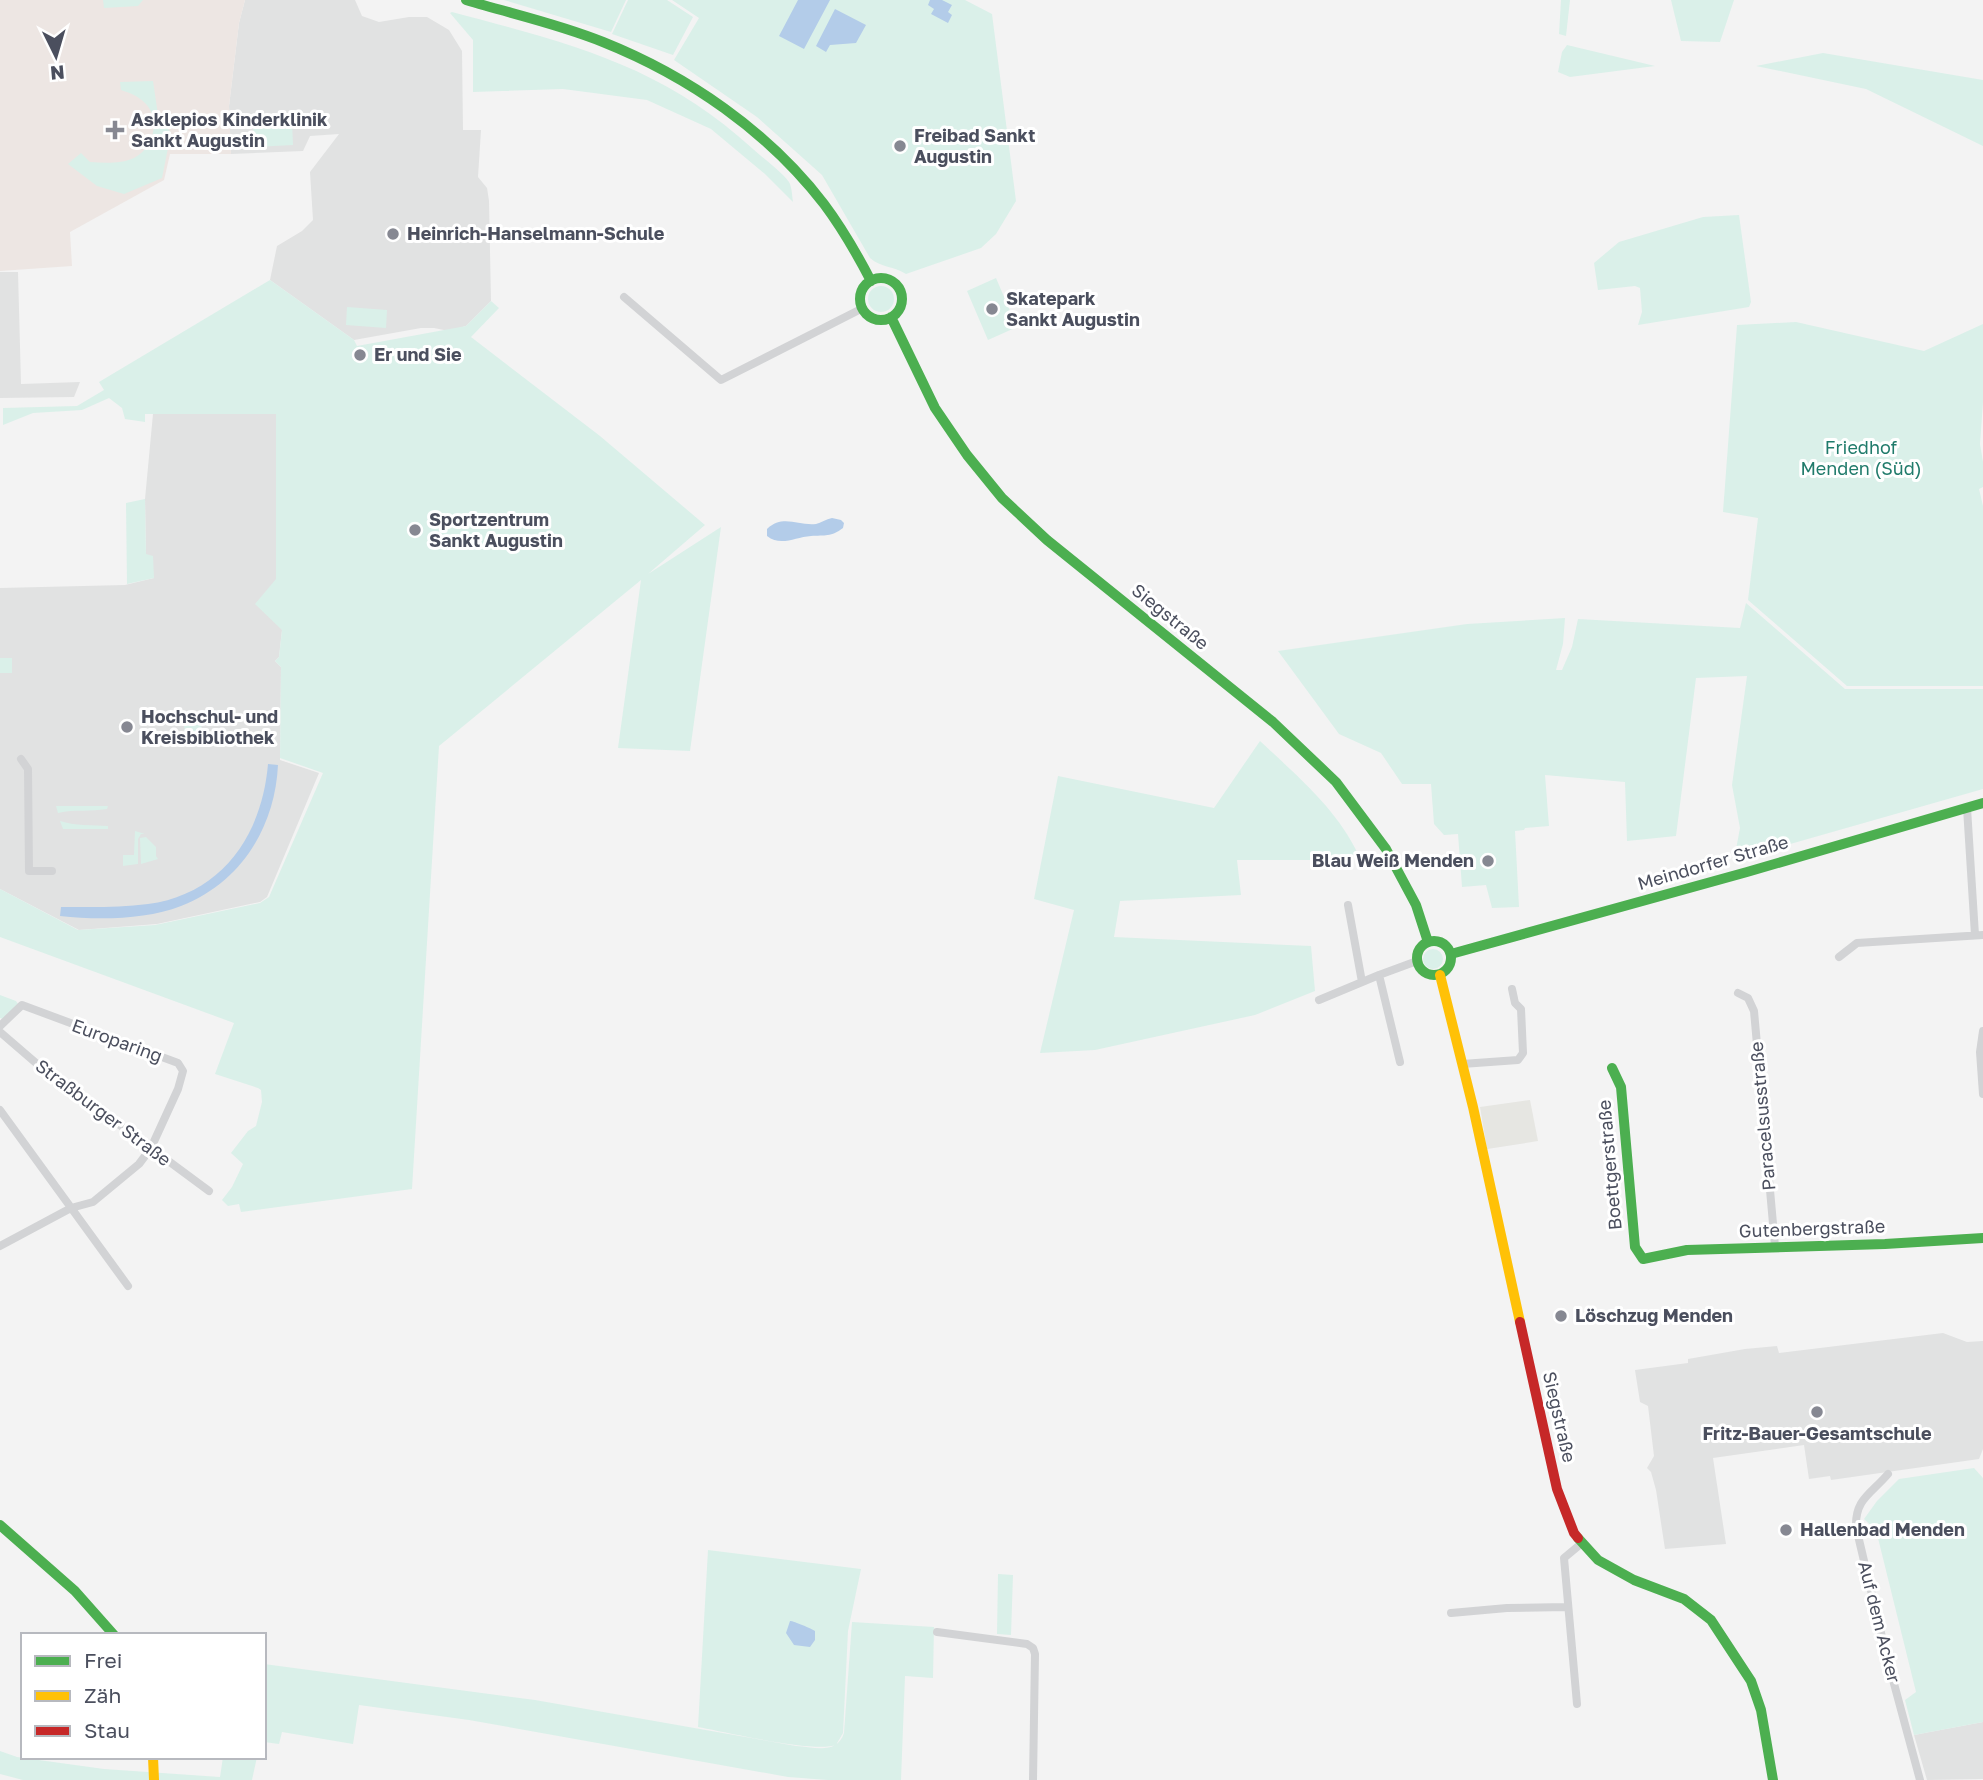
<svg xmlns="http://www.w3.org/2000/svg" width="1983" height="1780" viewBox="0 0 1983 1780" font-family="'Golos Text',sans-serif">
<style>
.commercial{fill:#e6e6e2}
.education{fill:#e1e2e2}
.medical{fill:#ede6e3}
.green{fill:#daf0e9}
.water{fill:#b3cce9}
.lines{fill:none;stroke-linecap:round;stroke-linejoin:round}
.street{stroke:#d2d3d5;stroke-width:8}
.fast{stroke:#4caf50;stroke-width:10}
.slow{stroke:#ffc107;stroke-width:10}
.jam{stroke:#c62828;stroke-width:10}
.poi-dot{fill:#868892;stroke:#fff;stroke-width:2.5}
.labels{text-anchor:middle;stroke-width:6;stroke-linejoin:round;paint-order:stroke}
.poi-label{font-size:18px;font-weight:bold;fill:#4b4f5e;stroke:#fff;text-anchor:start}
.park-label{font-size:18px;fill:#207b6b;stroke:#fff}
.street-label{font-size:18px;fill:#4b4f5e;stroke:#fff}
</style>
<rect width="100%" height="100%" fill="#f3f3f3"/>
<path class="commercial" d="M1530,1100L1538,1141L1487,1149L1480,1107Z"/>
<path class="education" d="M245,0H355L362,16L379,22L409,17H427L449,30L462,51L463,130H481L478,177L487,188L489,201L491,301L466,326L449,331L434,328H421L354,340L270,280L277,246L302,231L313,220L310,172L339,134L310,136L303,151L231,154L229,106L239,23Z
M0,272H18L21,384L80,382L74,397L0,398Z
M276,413V580L282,630L279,657L275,661L281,667L280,760L319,773L267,897L260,902L157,924L79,930L0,889V588L125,585L154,578L146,554L145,499L153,414Z
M1943,1333L1967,1342L1983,1341V1449L1979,1459L1831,1480L1830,1476L1809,1479L1804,1445L1713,1458L1726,1544L1665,1549L1656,1490L1651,1472L1647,1468L1654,1456L1648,1406L1640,1402L1635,1370L1688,1363V1359L1745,1349L1777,1346L1779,1353Z
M1983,1722V1779L1927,1780L1914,1735Z"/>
<path class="medical" d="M0,0H245L239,23L229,106L231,154H170L164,180L70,232L72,266L0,271Z"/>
<path class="green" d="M103,0H143L138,6L104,8Z
M504,0H626L611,32Z
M628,0H667L693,17L673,55L612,34Z
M672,0H965L992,14L1016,201L996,234L981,248L906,274C894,266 881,268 870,258L822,175L757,117L674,60L699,18Z
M1561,0H1570L1566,36L1559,34Z
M1671,0H1734L1720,42L1681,41Z
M452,12C569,43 662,65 753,149C765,160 780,170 789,182C792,187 792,196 793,202L765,174L711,129L647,100L563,89L473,92V40L450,13Z
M1567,45L1655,66L1570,77L1558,72L1562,52Z
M1823,53L1983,80V146L1866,89L1756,66Z
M153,81L158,115L171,133L162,178L124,194L97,186L68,164L81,153L90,162C104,163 121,164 134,158C154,148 161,119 145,103C138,96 130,93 121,90L120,82Z
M292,122L293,145L254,147L253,124Z
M1739,215L1751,302L1749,307L1638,325L1642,312L1640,288L1635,286L1598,290L1594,263L1619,242L1703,217Z
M996,278L1017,327L988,340L967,291Z
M270,280L354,340L357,346L466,326L491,301L499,308L471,337L600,436L705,525L648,574L721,527L690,751L618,748L641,580L439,746L412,1189L241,1212L239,1204L228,1206L222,1200L232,1187L243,1164L231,1153L248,1131L256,1126L262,1102L261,1090L258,1088L215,1074L234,1023L0,937V889L78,930L155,925L260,903L269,897L323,773L280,758L281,667L275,661L279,657L282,630L255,604L276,579V414H145V422L125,419L122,408L109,398L82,410L33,413L3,425V408L77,406L104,390L99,382Z
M868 299a13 13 0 1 1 26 0a13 13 0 1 1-26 0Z
M347,307L387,310L386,328L346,325Z
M1796,322L1924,351L1983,324V402L1980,444L1983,462V487L1979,489L1983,506V686H1847L1748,600L1758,518L1723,512L1737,325Z
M145,499L146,554L153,556L154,578L127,584L126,503Z
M1746,603L1845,689H1983V789L1734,860L1740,828L1732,785L1747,676L1696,678L1676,836L1627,841L1625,782L1545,775L1549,826L1525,828L1524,830L1515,831L1519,907L1492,908L1486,885L1462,887L1458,834L1444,835L1434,824L1431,784H1402L1381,753L1339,734L1278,651L1467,624L1565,618L1563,644L1556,670H1562L1572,647L1578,619L1740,628Z
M0,658H12V673H0Z
M201,722L202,741H185L184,723Z
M1260,741C1296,775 1337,809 1358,854L1336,860H1237L1241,895L1120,901L1114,937L1311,946L1315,991L1255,1015L1095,1050L1040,1053L1074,910L1034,899L1058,776L1214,808Z
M56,806H108L107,809C90,812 75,809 58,813Z
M60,821C75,826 92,825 108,826V829H63Z
M135,831L145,834H141L138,839V864L123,866V855H134Z
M146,837L156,847V856L158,859L141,864L140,838Z
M1423 959a10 10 0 1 1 20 0a10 10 0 1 1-20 0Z
M0,995L16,1001L18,1004L3,1019L0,1018Z
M1974,1468L1983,1478V1722L1914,1735L1905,1700L1916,1692L1876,1530L1864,1519L1877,1501L1899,1479Z
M708,1550L861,1569L848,1631L843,1733L836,1745C814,1753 725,1732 698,1727Z
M998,1574L1013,1575L1011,1635L997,1634Z
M852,1622L934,1627L933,1678L905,1676L901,1780H828L788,1777L469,1720L359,1705L353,1744L282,1732L279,1744L264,1742V1664L535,1700L796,1746C814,1747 837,1755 844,1733Z
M0,1751L17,1757L104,1769L220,1777L223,1757H257L252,1780H23L0,1774Z"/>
<path class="water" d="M798,0H830L804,49L779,36Z
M930,0H942L952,5L948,12L952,15L948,23L931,14L934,9L928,5Z
M835,9L866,25L856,43L830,45L826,52L816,46Z
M832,518L841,520L844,523L843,528C831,537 825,535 811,536C795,537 781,547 767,536V529C783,514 798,526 816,524C821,523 826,519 832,518Z
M268,764L278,765C275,827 241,883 181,906C145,920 98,920 60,916L61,907C89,907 119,908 148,904C222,894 262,835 268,764Z
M790,1621C794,1621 812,1629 815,1631V1640L810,1647L794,1645L786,1633Z"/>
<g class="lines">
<path class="street" d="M624,297L721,380L863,308
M21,759L28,769L29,871H52
M1967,808L1975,935
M1348,905L1362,982
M1839,957L1857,943L1983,935
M1379,975L1400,1062
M1738,993L1748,998L1754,1011L1775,1246
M1319,1000L1379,975L1417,961
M0,1026L22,1005L178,1063L183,1071L178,1089L151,1148L139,1164L93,1202L71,1208L0,1246
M1983,1031L1980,1052L1983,1094
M0,1032L36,1063L209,1191
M1462,1064L1518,1060L1523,1053L1521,1009L1515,1003L1512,989
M0,1110L128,1286
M1888,1474C1871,1494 1855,1499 1856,1527L1886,1654L1920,1780
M1451,1613L1507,1608L1567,1607
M937,1632L1027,1644L1033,1648L1035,1654L1033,1780
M1577,1704L1564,1558L1582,1543"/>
<path class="fast" d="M466,0C512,14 559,24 603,42C688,76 768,131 824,204C842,228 857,254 871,281
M860 299a21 21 0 1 1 42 0a21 21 0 1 1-42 0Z
M891,317L935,408L967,455L1002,498L1047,540L1273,722L1336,782L1386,849L1416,905L1428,942
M1417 958a17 17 0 1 1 34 0a17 17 0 1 1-34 0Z
M1451,954L1747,872L1983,803
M1612,1068L1621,1087L1635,1247L1643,1259L1687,1250L1885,1244L1983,1238
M0,1525L75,1591L114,1635
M1578,1538L1598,1560L1634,1580L1684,1599L1711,1620L1751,1681L1761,1710L1773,1780"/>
<path class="slow" d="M1440,975L1473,1107L1520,1322
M153,1757L154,1780"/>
<path class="jam" d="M1520,1322L1557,1489L1574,1533L1578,1538"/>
</g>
<g class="poi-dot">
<path d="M111.5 119.5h7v7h7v7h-7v7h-7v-7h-7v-7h7z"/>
<circle cx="900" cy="146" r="7"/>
<circle cx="393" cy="234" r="7"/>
<circle cx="992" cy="309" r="7"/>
<circle cx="360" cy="355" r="7"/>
<circle cx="415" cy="530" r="7"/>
<circle cx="127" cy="727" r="7"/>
<circle cx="1488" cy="861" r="7"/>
<circle cx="1561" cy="1316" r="7"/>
<circle cx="1817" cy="1412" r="7"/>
<circle cx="1786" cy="1530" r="7"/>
</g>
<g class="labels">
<g class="poi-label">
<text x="131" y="126">Asklepios Kinderklinik<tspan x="131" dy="21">Sankt Augustin</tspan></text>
<text x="914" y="142">Freibad Sankt<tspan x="914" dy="21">Augustin</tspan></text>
<text x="407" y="240">Heinrich-Hanselmann-Schule</text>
<text x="1006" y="305">Skatepark<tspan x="1006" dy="21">Sankt Augustin</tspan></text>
<text x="374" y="361">Er und Sie</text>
<text x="429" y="526">Sportzentrum<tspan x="429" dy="21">Sankt Augustin</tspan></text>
<text x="141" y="723">Hochschul- und<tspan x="141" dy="21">Kreisbibliothek</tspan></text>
<text x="1474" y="867" text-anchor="end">Blau Weiß Menden</text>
<text x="1575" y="1322">Löschzug Menden</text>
<text x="1817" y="1440" text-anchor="middle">Fritz-Bauer-Gesamtschule</text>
<text x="1800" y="1536">Hallenbad Menden</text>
</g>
<g class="park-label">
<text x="1861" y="454">Friedhof<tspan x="1861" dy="21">Menden (Süd)</tspan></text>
</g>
<g class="street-label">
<text transform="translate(1170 617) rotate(39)" y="6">Siegstraße</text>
<text transform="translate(1713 863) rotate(-16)" y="6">Meindorfer Straße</text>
<text transform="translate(117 1041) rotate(20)" y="6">Europaring</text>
<text transform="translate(103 1113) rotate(37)" y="6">Straßburger Straße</text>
<text transform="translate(1763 1116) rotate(-95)" y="6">Paracelsusstraße</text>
<text transform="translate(1610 1165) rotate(-95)" y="6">Boettgerstraße</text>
<text transform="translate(1812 1229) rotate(-2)" y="6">Gutenbergstraße</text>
<text transform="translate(1559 1417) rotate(77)" y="6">Siegstraße</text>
<text transform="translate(1879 1622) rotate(76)" y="6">Auf dem Acker</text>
</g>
</g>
<rect x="21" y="1633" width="245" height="126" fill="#ffffff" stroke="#b7b9bf" stroke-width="2"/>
<rect x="35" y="1656" width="35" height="10" fill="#4caf50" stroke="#b7b9bf" stroke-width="2"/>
<text x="84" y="1668" font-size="21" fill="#4b4f5e">Frei</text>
<rect x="35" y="1691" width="35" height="10" fill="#ffc107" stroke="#b7b9bf" stroke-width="2"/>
<text x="84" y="1703" font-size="21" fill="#4b4f5e">Zäh</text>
<rect x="35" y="1726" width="35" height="10" fill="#c62828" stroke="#b7b9bf" stroke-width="2"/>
<text x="84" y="1738" font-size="21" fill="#4b4f5e">Stau</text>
<g transform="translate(56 56) rotate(175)" stroke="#ffffff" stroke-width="5" paint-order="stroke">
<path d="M0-5L12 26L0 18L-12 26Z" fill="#4b4f5e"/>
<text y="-10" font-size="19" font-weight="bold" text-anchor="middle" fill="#4b4f5e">N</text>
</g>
</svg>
